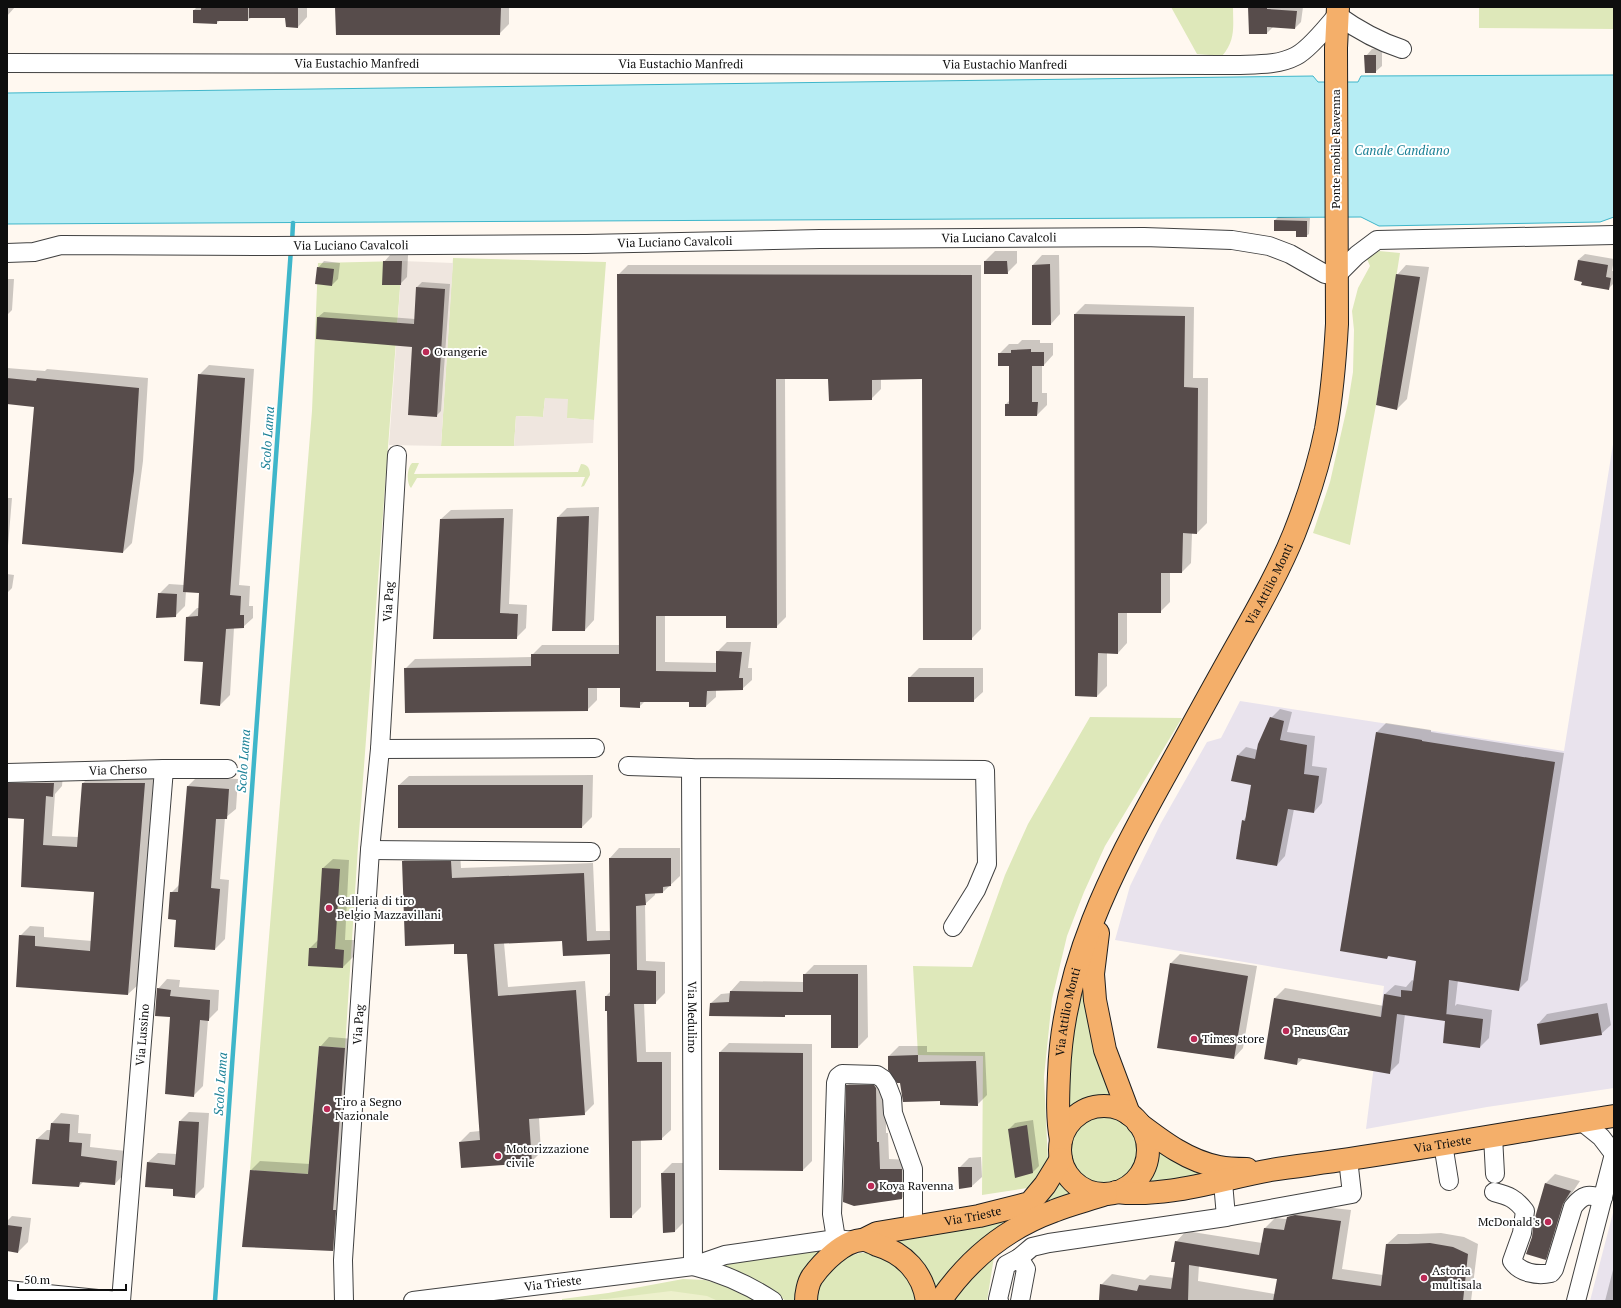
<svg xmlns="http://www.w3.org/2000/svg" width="1621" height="1308" viewBox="0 0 1621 1308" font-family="'PT Serif',serif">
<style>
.industrial{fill:#e9e3ed}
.green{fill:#dee8ba}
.pitch{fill:#edf0cc}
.plaza{fill:#efe6df}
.water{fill:#b6edf4;stroke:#3fb6ca}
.shadow{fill:#0003;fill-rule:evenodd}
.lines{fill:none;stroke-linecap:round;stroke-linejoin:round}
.stream{stroke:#3fb6ca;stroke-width:4.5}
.building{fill:#574c4b}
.minor-casing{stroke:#414141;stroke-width:20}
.major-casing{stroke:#1f1f1f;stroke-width:24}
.minor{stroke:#fff;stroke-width:18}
.major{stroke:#f4af6a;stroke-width:22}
.poi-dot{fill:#bb2a56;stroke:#fff;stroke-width:1.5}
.labels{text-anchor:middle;stroke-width:4;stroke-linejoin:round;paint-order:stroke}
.street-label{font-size:12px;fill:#0e0e0e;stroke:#fff}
.poi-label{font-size:12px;fill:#0e0e0e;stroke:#fff;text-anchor:start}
.water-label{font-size:13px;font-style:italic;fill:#1a8096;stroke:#fff}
</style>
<rect width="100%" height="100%" fill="#fff8f0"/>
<path class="industrial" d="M1614,438V1088L1487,1107L1366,1129L1384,986L1115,940L1130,886L1161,823L1207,742L1221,738L1240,701L1564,751Z
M1614,1209V1301H1590Z"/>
<path class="green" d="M1171,7H1233C1233,26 1236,40 1222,56L1197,54Z
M1479,7H1614V29L1479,28Z
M1379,251L1400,253L1376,405L1350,545L1313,533L1330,482L1348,403L1353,372L1354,330L1352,311L1358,288L1370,266L1367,259Z
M453,258L606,262L594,420L566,418L545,398L543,417L516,416L514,446H441Z
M402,261L358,846L345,1048L319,1046L308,1174L250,1170L312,411L318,263Z
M412,463H419L414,474L578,472L581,464C588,464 590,469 590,475L584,486L581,487L585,477L417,478L411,488C406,483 407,468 412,463Z
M1090,717L1182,718L1105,846L1084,892L1067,936L1052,999L1044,1077L1048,1163L1034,1187L982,1195L983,1056L918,1055L913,966L972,967L1005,875L1028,824Z
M1083,972L1114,1097C1092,1096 1079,1099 1062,1113L1064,1073Z
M1070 1151a34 34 0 1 1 68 0a34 34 0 1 1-68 0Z
M1157,1148L1209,1177L1147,1184C1153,1172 1156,1162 1157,1148Z
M1057,1175L1066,1185L1082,1194L936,1297L884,1240L991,1221Z
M825,1247L797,1301H786L774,1292L718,1266Z
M860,1253H878L895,1260L922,1301H814L819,1283L843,1258Z
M994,1257L987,1301H949L952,1297Z
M683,1279L705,1280L729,1287L758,1301H609L608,1299L590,1301H562V1299L608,1293Z"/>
<path class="pitch" d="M671,1291L707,1296L718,1301H590Z"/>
<path class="plaza" d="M402,261L453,263L441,446L389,445Z
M545,398L568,399L567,418L594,420L593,443L514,446L516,416L543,417Z"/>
<path class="water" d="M1614,75V217L1600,222L1379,226L1361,217L7,224V93L1313,76L1318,82H1358L1361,76Z"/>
<path class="shadow" d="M7,7H15L7,16Z
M197,7H307V17L298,27L286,17H252L248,20H220L217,23L194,10Z
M336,7H509V24L499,34Z
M1249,7H1303L1301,22L1295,28L1274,26L1267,33H1250Z
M1372,49H1382V66L1375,72L1366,56Z
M1278,217L1310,218L1309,234L1306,236L1297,230H1275V220Z
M995,251H1017V263L1007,273L985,261Z
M1585,254L1614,259L1612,271H1614V283L1608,289L1583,281L1578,260Z
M390,255H408L407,277L400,284L384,262Z
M1042,255H1059L1060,314L1051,324L1033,265Z
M324,261L340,263L338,279L332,285L318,268Z
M628,265H981V629L971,639L923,378L881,379V389L871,399L829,378H785L786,617L776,627L727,615H665V662L717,663V652L727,642H751L748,668H752V680L742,689L716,690V697L706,706H690V701H645L639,707L621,687H597V700L587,710L405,669L415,659L532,657V655L542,645H620L618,275Z
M1406,265L1429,267L1407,399L1397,409V275Z
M7,279H14L12,310L7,315Z
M422,282L450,284L441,411L436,416L413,346L317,338L318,317L324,312L415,319L417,287Z
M1085,304L1194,307L1193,378H1208L1207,523L1197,533H1192L1191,563L1182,572H1170V602L1160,612H1127V643L1118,653L1107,652V686L1097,696L1075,314Z
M1022,340H1040V343H1053V355L1044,365H1042V393H1047V405L1037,415L1006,404L1010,400V365L999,354L1009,344H1018Z
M209,365L254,369L239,585L250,586L249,606H253V618L243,627L234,628L230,695L220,705L187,618L197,608H199L200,592L186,591L185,606L175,616L159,594L169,584L184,585L199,375Z
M7,368L45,371L47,369L148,378L143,461L132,543L123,552L35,406L7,403Z
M7,498H12L7,558Z
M599,507L594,620L585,630L558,517L567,508Z
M513,509L509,604L527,605L526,628L516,638H434L441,519L451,510Z
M7,574L14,575L12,588L7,593Z
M919,668H983V692L973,701L909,678Z
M1280,709L1292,712L1287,732L1315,736L1312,766L1327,768L1322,803L1314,812L1294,809L1285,856L1277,865L1243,821L1246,817L1252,784L1238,755L1246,747L1258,750L1271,718Z
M1386,723L1431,730V732L1564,753L1528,980L1518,990L1458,980L1455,1006L1457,1004L1492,1010L1489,1038L1480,1047L1447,1020L1405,1014L1399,1063L1389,1073L1304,1058L1297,1064L1265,1058L1275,998L1285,988L1384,1006L1385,994L1395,985L1406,987L1412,980L1414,981L1418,960L1389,956L1387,958L1376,733Z
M7,773L63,774L62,786L55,794L52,836L79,837L83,783L93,774H154L138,985L128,994L18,986L20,936L30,926L44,927V937L92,941L95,891L22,886L25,818L7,817Z
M593,775L592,817L582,827H399V785L409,776Z
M197,777L238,779L236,809L225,818L220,879L229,880L225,939L215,949L177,919L171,893L180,884L188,786Z
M7,837H8L7,851Z
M619,848H680V876L663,892L655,893V895L645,904L646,961L665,962V993L655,1003H644L646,1052H671V1130L661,1139L641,1140V1207L631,1217L608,1010H606V996L611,991V953L563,940L504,943L508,987L585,981L594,1104L584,1114L539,1118L541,1152L531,1162L460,1142L470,1132L480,1131L468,953L455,943L403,861L412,852H460L461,868L593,863L596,931H611L610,858Z
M333,859L349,860L345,940H354L353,957L343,967L310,948L319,939L323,868Z
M1180,954L1257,966L1243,1048L1234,1058L1170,964Z
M814,965H867L868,1037L858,1047L832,1014H787L784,1016L711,1003L721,994L731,993V991L740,981L804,982V975Z
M167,979L180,980L179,987L219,990L218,1010L208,1020L203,1086L193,1096L171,1017L158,989Z
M1607,1003L1611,1025L1601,1034L1538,1024L1547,1014Z
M329,1037L354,1039L342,1241L333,1250L250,1171L260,1161L310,1164L320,1047Z
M729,1043L812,1044V1161L803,1170L720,1052Z
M899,1046H927V1052H985L987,1095L977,1105L941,1100L900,1082L889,1070V1056Z
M857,1075L886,1078V1133H888L889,1159L911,1160L912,1188L902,1198L854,1204L848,1085Z
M189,1112L209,1113L204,1187L194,1197L174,1188L148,1162L158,1153L177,1154L180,1121Z
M61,1113L79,1115L78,1133L91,1134L90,1147L126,1151L124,1174L115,1184L84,1181L79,1186L37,1139L47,1130H51L52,1123Z
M1033,1120L1039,1166L1032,1173L1009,1129L1015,1123Z
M981,1157L982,1177L972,1186L959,1168L969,1158Z
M672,1163H684L685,1221L675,1231L664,1232L662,1173Z
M1555,1174L1580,1181L1572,1193L1555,1249L1546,1259L1533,1237L1545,1184Z
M1306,1205L1351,1210L1342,1269L1383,1275L1387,1244L1398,1234H1418L1441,1233L1464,1237L1478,1244L1471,1301H1099L1101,1285L1112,1274L1145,1280L1150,1275L1174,1278L1176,1262V1242L1186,1231L1262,1243L1265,1228L1275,1218L1287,1219L1298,1206ZM1199,1265L1278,1278L1275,1294L1198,1281Z
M12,1216L31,1218L28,1242L18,1252L7,1250V1221Z
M1614,1266V1301H1605Z"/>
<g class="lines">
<path class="stream" d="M292,242L293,223
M215,1301L291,249"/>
</g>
<path class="building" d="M201,7H248V21H217V24L193,23V10H201Z
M249,7H298V28L286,27L285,18H249Z
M335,7H501L500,35H336Z
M1248,7H1267V9L1297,11L1295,29L1267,27V34H1249Z
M1364,55H1376V73H1365Z
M1274,220L1307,221V237H1296V231H1274Z
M1578,260L1608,265L1606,277L1611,278L1609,290L1581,285L1582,282L1574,280Z
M383,261H402L401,285H382Z
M984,261H1007L1008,274H984Z
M1050,264L1051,325H1032V265Z
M317,267L334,269L332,286L315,284Z
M617,274L972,275V640H923L922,379L872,380V400L829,401L828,379H776L777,628H726V616H656V671L716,672V651L742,652L739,678H743V690L707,691L706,707H689V702H640V708L620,707V688H588V711L405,713L404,668L531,666V654H619Z
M1396,274L1420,277L1397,410L1376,405Z
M416,287L445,289L437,417L408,415L412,347L316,339L317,317L414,324Z
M1074,314L1185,316L1184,387L1198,388L1197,534L1183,533L1182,573H1161V613H1118V654L1098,653L1097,697L1075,696Z
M1031,349V352H1044V366H1032V402H1038L1037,416H1005V404H1009V366H998V353H1011V350Z
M198,374L245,378L230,595L241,596L240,615H244V628L226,629L220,706L200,704L203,662L184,661L186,617L198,616L199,593L183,592Z
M7,378L36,381L37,378L139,388L134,471L123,553L22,544L34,407L7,404Z
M589,516L585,631H552L557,517Z
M504,518L500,613L518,614L517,639H433L440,519Z
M158,593L177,594L176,617L156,618Z
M908,677H974V702H908Z
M1270,717L1284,721L1280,740L1307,745L1304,774L1319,776L1314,813L1288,809L1277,866L1236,859L1242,820L1245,821L1251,785L1231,781L1237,755L1255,759L1258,744Z
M1376,732L1422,740V741L1555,762L1519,991L1449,980L1446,1018V1014L1483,1019L1480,1048L1443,1043L1445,1021L1397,1014L1390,1074L1298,1058L1297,1065L1264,1059L1274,998L1381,1017L1384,994L1401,997V990L1412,991L1416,961L1388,956L1387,959L1340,951Z
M7,783H54L53,797L46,796L43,845L77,847L82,783H145L128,995L16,987L19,935L35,936V946L90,951L94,892L21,887L24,819L7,818Z
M398,785H583L582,828H398Z
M187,786L229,789L227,819H216L211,888L220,889L215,950L174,947L176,920L168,919L170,892H178Z
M609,858H671V886L663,887V893L645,894L646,905L636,906L637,970L656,971V1004H634L637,1062H662V1140L632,1141V1218H610L607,1011H605V996H610V954L563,956L562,941L494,944L498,996L576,990L585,1115L529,1119L532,1163L461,1168L459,1142L480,1140L467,954H454V944L405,946L402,861H451L452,878L584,873L587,941L610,940Z
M322,868L340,869L335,949L344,950L343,968L308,966L309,948H317Z
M1170,963L1248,976L1234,1059L1157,1048Z
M803,974H858V1048H831V1015H785V1017L709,1016L710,1003L729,1002L730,991L803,992Z
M157,988L171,990L170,996L210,1000L209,1021L200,1020L194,1097L165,1094L170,1017L155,1016Z
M1598,1013L1602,1035L1540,1045L1537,1024Z
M319,1046L345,1048L333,1210H336L333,1251L242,1247L250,1170L308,1174Z
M719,1052L803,1053V1171L719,1170Z
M918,1055V1062L976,1061L978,1106L940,1105V1101L903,1102L900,1083H897L888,1070V1056Z
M846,1085H874L876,1088L877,1142H879L880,1169H902V1199L854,1206L843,1202Z
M179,1121L199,1122L195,1198L173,1196V1189L145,1187L147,1162L175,1165Z
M51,1123L70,1124L69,1142L82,1143L81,1156L117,1161L115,1185L80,1182L79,1187L32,1184L36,1139L49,1140Z
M1027,1125L1033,1173L1015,1178L1008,1129Z
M958,1167H972V1187L959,1189Z
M661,1173H675V1232L663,1233Z
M1545,1183L1571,1191L1563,1204L1546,1260L1526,1254L1532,1237L1534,1221Z
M1295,1215L1341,1221L1332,1279L1381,1286L1386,1244H1407L1430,1243L1453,1247L1468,1254L1463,1301H1273L1277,1279L1189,1265L1188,1301H1099L1100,1284L1137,1291L1139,1285L1171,1289L1175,1262H1171L1175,1241L1259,1255L1264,1228L1284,1230L1287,1217Z
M7,1225L22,1227L18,1253L7,1251Z"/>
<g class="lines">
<g class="minor-casing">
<g id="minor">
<path id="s1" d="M7,63L1235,65C1255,64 1277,66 1296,56C1308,50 1328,26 1337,15C1358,30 1377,41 1402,49"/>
<path id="s2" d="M7,253L34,252L61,245L272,246L586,244L820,239L1144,237L1232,240L1269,246L1290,254L1325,274L1337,275L1357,255L1377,240L1614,235"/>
<path d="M380,749L595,748"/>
<path d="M628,766L691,768L985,770L987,864L976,890L953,927"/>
<path id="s3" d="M691,768L693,1266"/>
<path id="s4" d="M7,773L164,769H228"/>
<path d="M370,850L591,852"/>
<path d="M1581,1121L1601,1137L1614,1154"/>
<path d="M1493,1136L1495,1174"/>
<path d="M1443,1144L1449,1181"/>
<path d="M1223,1182L1226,1217"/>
<path d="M1494,1192C1509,1196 1515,1198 1525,1211L1522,1233L1512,1261C1520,1273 1537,1276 1551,1273L1554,1269L1573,1207C1583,1194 1588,1194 1603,1198"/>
<path d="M836,1239L832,1214L836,1083L838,1077L842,1074L877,1075L883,1079L887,1085L892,1098L893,1113L913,1169V1227"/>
<path d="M1019,1258L1032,1247L1049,1243L1226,1217L1352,1194L1348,1159"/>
<path d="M693,1266C722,1273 749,1285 773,1301"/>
<path d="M7,1290L118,1301"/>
<path id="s5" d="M121,1301L164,769"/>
<path id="s6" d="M344,1301L343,1260L370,850L380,749L397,455"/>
<path id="s7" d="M413,1301L693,1266L725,1255L836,1239L854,1241"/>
<path d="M999,1301L998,1299L1006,1265L1019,1258L1026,1269L1020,1301"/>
<path d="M1576,1301L1614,1154"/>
</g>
</g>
<g class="major-casing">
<g id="major">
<path d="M1098,933L1093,974L1095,1000L1105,1050L1129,1114"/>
<circle cx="1104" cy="1150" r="44"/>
<path d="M1138,1123C1163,1142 1188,1161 1219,1167C1228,1169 1238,1169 1247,1169"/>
<path id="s8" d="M1061,1140C1057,1118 1058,1097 1059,1074C1063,964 1111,873 1163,779C1189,732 1214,686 1240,640C1259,606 1279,571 1294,534C1307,501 1319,464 1326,429C1332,394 1335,359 1337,324L1336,48L1338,7"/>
<path id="s9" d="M1116,1192C1169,1198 1220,1179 1271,1170C1297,1166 1323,1163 1349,1159C1437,1146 1526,1130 1614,1116"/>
<path id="s10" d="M863,1240L877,1233L979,1216L1030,1203L1045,1185L1061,1159"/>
<path d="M806,1301C806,1294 808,1283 812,1277C822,1263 844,1240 863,1240C867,1240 873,1243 877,1245C904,1253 923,1273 927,1301"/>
<path d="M940,1301C968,1260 1007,1228 1054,1211C1071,1204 1089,1200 1106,1194"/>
</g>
</g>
<use href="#minor" class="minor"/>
<use href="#major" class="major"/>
</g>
<g class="poi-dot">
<circle cx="426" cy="352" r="4"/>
<circle cx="329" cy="908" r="4"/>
<circle cx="1286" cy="1031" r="4"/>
<circle cx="1194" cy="1039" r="4"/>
<circle cx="327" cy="1109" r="4"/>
<circle cx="498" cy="1156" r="4"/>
<circle cx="871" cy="1186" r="4"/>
<circle cx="1548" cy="1222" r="4"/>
<circle cx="1424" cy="1278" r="4"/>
</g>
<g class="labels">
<g class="street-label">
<text dy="4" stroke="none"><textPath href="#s1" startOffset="350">Via Eustachio Manfredi</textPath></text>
<text dy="4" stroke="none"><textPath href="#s1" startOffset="674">Via Eustachio Manfredi</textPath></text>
<text dy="4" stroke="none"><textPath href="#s1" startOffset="998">Via Eustachio Manfredi</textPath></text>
<text transform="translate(1336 149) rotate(-90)" y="4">Ponte mobile Ravenna</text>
<text dy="4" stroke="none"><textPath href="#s2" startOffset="993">Via Luciano Cavalcoli</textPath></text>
<text dy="4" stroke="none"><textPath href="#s2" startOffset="669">Via Luciano Cavalcoli</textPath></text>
<text dy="4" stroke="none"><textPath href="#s2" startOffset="345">Via Luciano Cavalcoli</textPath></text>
<text dy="4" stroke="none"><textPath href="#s8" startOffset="604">Via Attilio Monti</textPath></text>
<text dy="4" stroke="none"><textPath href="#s6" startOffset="701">Via Pag</textPath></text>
<text dy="4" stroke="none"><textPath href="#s4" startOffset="111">Via Cherso</textPath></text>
<text dy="4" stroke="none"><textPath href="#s8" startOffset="129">Via Attilio Monti</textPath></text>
<text dy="4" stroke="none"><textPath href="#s3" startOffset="249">Via Medulino</textPath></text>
<text dy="4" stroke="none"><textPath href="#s6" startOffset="277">Via Pag</textPath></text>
<text dy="4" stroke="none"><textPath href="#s5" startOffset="267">Via Lussino</textPath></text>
<text dy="4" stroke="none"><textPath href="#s9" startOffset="331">Via Trieste</textPath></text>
<text dy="4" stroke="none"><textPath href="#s10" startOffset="113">Via Trieste</textPath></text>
<text dy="4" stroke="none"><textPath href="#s7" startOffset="141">Via Trieste</textPath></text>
</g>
<g class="poi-label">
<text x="434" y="356">Orangerie</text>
<text x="337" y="905">Galleria di tiro<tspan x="337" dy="14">Belgio Mazzavillani</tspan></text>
<text x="1294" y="1035">Pneus Car</text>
<text x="1202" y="1043">Times store</text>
<text x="335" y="1106">Tiro a Segno<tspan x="335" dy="14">Nazionale</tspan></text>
<text x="506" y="1153">Motorizzazione<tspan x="506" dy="14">civile</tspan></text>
<text x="879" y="1190">Koya Ravenna</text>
<text x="1540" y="1226" text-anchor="end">McDonald's</text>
<text x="1432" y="1275">Astoria<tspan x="1432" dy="14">multisala</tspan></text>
</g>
<g class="water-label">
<text x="1402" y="155">Canale Candiano</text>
<text transform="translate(267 438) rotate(-86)" y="5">Scolo Lama</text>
<text transform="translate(243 761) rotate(-86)" y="5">Scolo Lama</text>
<text transform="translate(220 1084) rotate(-86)" y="5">Scolo Lama</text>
</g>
</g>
<rect width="1621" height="1308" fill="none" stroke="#0e0e0e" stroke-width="16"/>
<path d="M18 1284v6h108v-6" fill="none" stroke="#0e0e0e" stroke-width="2"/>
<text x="24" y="1284" font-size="12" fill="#0e0e0e" stroke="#ffffff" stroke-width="3" paint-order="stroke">50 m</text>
</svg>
